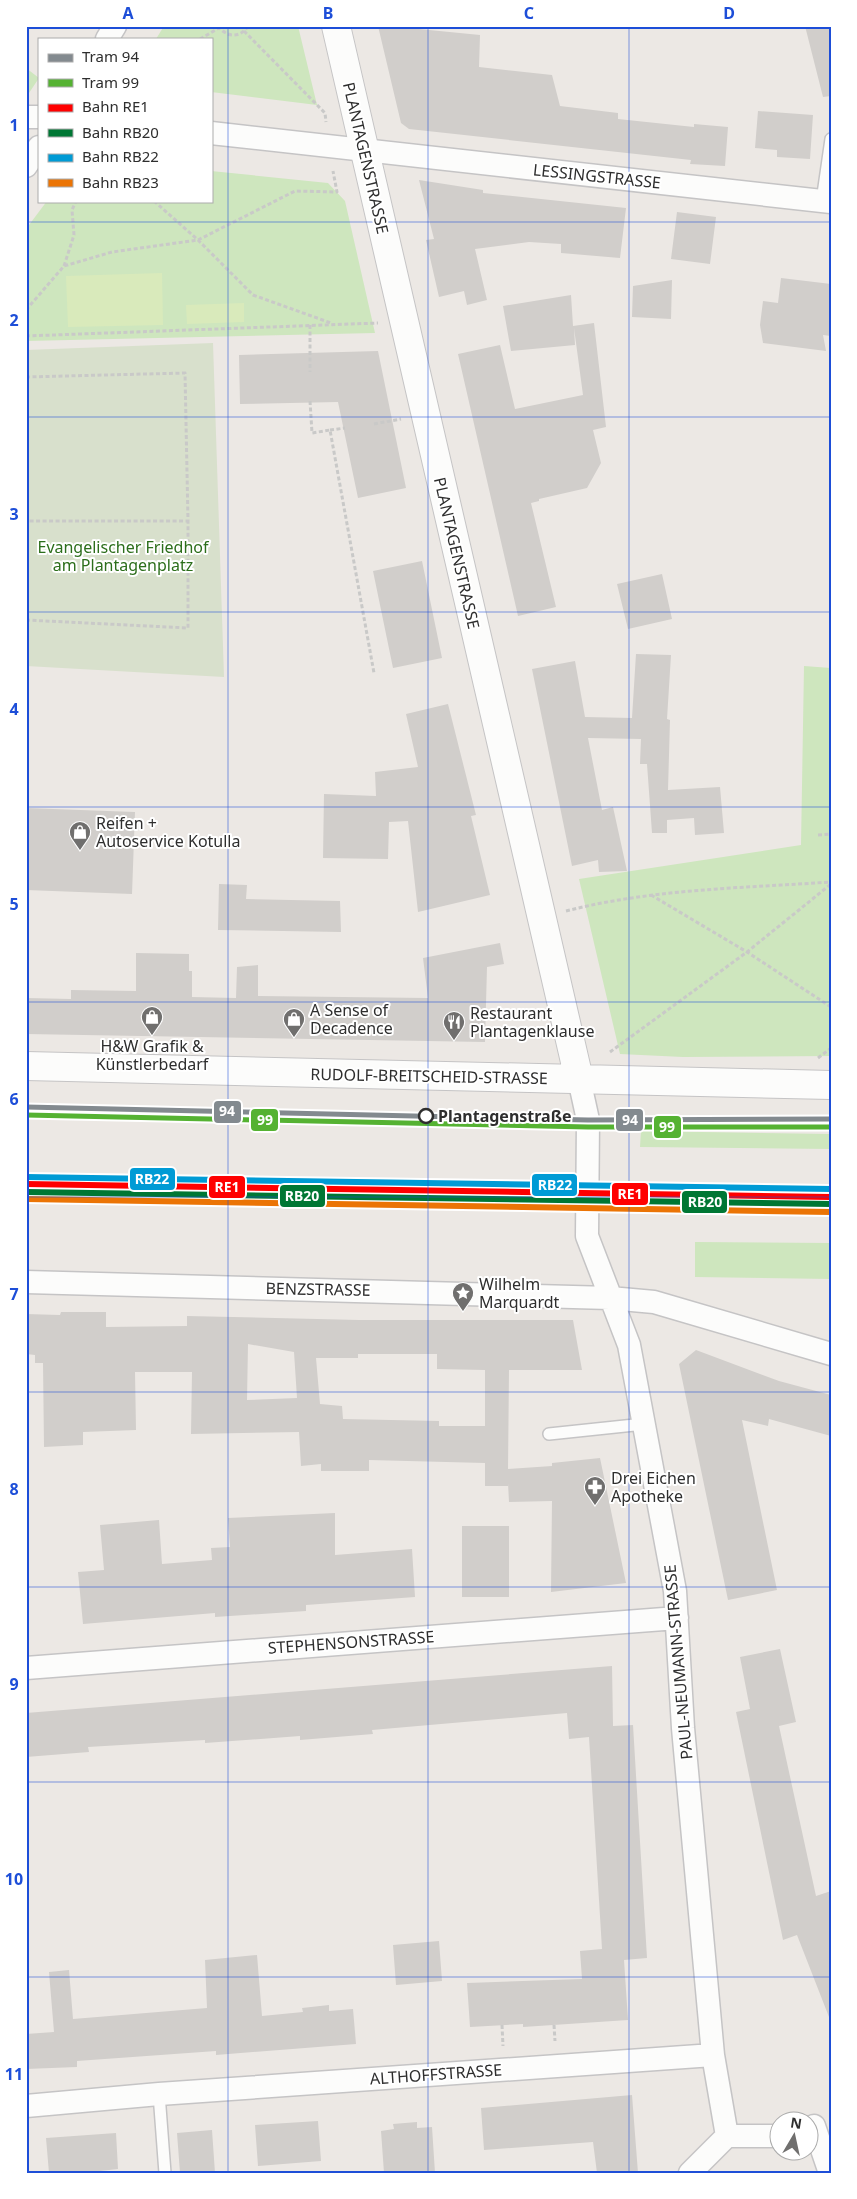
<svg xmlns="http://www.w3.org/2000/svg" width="857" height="2199" viewBox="0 0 857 2199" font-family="'Noto Sans',sans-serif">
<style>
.green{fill:#cee6be}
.cemetery{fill:#d8e0cc}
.pitch{fill:#d9eabb}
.building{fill:#d1cecb;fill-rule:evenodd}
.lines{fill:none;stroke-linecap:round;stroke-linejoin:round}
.lane-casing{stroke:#c5c4c5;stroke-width:14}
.street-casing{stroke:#c5c4c5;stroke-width:25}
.secondary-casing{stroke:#c5c4c5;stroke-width:30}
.path{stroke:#c9c9c8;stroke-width:3;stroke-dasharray:4 2.5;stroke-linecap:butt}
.lane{stroke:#fcfcfb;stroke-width:11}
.street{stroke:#fcfcfb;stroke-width:22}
.secondary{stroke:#fcfcfb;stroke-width:28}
.rail-1-casing{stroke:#fff;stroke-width:10}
.rail-2-casing{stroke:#fff;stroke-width:10}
.rail-3-casing{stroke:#fff;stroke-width:10}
.rail-4-casing{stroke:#fff;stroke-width:10}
.rail-1{stroke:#f00;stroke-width:6}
.rail-2{stroke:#007734;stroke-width:6}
.rail-3{stroke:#009bd5;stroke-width:6}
.rail-4{stroke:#eb7405;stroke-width:6}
.tram-1-casing{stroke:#fff;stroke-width:9}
.tram-2-casing{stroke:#fff;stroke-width:9}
.tram-1{stroke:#838a8f;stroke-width:5}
.tram-2{stroke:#55b232;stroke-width:5}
.grid{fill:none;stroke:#1d4ed8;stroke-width:1;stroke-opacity:0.55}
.stop-dot{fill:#fff;stroke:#2e2e2e;stroke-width:2.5}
.labels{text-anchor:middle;stroke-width:4;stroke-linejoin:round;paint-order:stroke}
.street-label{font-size:16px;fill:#2e2e2e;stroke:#fff}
.park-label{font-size:16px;fill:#2c6e1b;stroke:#fff}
.poi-label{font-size:16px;fill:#2e2e2e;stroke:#fff;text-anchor:start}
.stop-label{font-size:16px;font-weight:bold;fill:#2e2e2e;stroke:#fff;text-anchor:start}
.line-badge{stroke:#fff;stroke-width:2}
.badge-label{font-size:14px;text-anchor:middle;font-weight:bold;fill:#fff}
.neatline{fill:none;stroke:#1d4ed8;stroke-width:2}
.grid-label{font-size:16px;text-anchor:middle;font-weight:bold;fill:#1d4ed8}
</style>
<rect width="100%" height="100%" fill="#ece8e4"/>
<path class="green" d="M164,26H298L317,105L211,92V39H156Z
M26,68L39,78L29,93H26Z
M211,171L328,183L345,201L375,333L26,341V229L47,201H211Z
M804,666L831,668V1056L683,1057L620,1054L579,879L801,845Z
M641,1131L831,1134V1149L640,1147Z
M695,1242L831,1243V1279L695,1277Z"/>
<path class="cemetery" d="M213,343L224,677L26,666V350Z"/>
<path class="pitch" d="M162,273L163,325L68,327L66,276Z
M244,303V322L187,324L186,305Z"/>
<path class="building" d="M378,26H418L419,29L480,35L479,67L552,75L560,106L618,113V119L694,127V124L728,127L725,166L690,164L691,160L409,129L401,123Z
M805,26H831V96L823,97Z
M758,111L813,115L810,159L777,157V150L755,148Z
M419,180L483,190V193L626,208L620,258L561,253V244L529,242L475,249L487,300L467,305L464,291L439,297L426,240L434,239Z
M677,212L716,217L710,264L671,259Z
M781,278L831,284V336L823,335L826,351L763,343L760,325L763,301L778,303Z
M672,280L671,319L632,317L633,286Z
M571,295L573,326L594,323L606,427L593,430L601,463L587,488L539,499V501L531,503L556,607L518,616L458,354L500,345L515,409L583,395L574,328L575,345L511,351L503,306Z
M378,351L406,488L358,498L338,402L240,404L239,355Z
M422,561L442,658L393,668L373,571Z
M662,574L672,619L628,629L617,584Z
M636,654L671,655L667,719L670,720L668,790L720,787L724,833L695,835L694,818L667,820V833H652L647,764H640L641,739L588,738L602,810L613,807L627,871L599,872L598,860L572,866L532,669L575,661L585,717L632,718Z
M448,704L476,815L471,816L490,895L418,912L408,821L389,822L388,859L323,858L324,794L376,796L375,772L418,767L406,714Z
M26,808L135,812L132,894L26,890Z
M219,884L247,885L246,899L340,901L341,932L218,930Z
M500,943L504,964L487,967L485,1042L26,1034V998L71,999V990L136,991V953L189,954V971H192V997L236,998L237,967L258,965V996L428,998L423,958Z
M61,1312H106V1327L187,1326V1316L359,1320H573L582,1370H509L508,1469L552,1466V1463L600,1458L626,1583L551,1592L552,1501L509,1502L508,1483V1486H485V1463L369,1460V1471H321V1464L301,1466L299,1432L191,1434L192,1372H135L136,1430L83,1432V1445L44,1447L43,1363H35V1355L26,1354V1314L60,1315ZM248,1344L294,1352L297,1398L247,1400ZM358,1354H437V1369L485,1370V1426H439V1421L343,1419L342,1406L320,1404L316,1358H358Z
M696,1350L779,1381L831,1395V1436L769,1419L768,1426L742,1420L777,1590L728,1600L679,1364Z
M335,1513V1555L412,1549L415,1597L306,1605V1611L215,1617V1613L83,1624L78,1572L104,1570L100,1525L159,1520L162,1564L212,1560L211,1548L230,1547L228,1518Z
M462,1526H509V1597H462Z
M780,1649L796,1722L779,1726L816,1896L831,1891L829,2017L797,1935L783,1940L736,1712L750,1709L740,1657Z
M612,1666L613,1726L633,1725L647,1958L624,1960L628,2020L523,2027V2024L470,2027L467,1983L582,1979L580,1951L602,1949L589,1737L569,1739L567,1713L372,1730L373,1734L300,1740V1736L205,1743V1740L88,1747L89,1752L26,1757V1713Z
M439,1941L442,1981L396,1985L393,1945Z
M257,1955L262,2016L303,2012L302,2008L329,2005V2011L353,2009L356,2044L216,2055V2051L77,2061V2067L26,2069V2034L54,2032L49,1972L69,1970L73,2019L207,2008L205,1960Z
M632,2095L638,2173H597L593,2142L484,2150L481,2108Z
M318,2121L321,2161L258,2166L255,2125Z
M417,2122V2128L432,2127L435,2173H384L381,2131L394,2129L393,2124Z
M212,2130L215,2173H180L177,2133Z
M116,2133L118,2169L100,2171V2173H49L46,2138Z"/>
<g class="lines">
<g class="lane-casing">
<path id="lane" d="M822,201L831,139
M549,1434L644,1424
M159,2094L165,2173"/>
</g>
<g class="street-casing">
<path id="street" d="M107,39L115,26
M26,117H39
M211,133L831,202
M26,166L39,147
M579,1079L588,1120L587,1236L629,1345L675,1591L683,1728L713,2055L727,2136
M26,1282L610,1298L654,1302L831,1354
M26,1668L677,1618
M26,2106L159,2094L713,2055
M814,2126L830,2173
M727,2136H780
M690,2173L727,2136"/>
</g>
<g class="secondary-casing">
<path id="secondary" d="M336,26L579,1079
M26,1066L831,1085"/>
</g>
<path class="path" d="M218,26C226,37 240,39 248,26
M244,31L325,113L326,122
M200,39L219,28
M154,201L198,240L253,295L331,323
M64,266L74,235L72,210L76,201
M26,310L64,266L112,252L198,240L295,191L337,192L333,171
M310,325V372
M26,336L378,323
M26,377L185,373L188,521H26
M310,401L312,433L330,430L374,673
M374,424L401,419
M330,430L345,428
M26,620L188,628V521
M818,835L831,834
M651,895L747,952L831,1007
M566,911C652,889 742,888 831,882
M610,1052L747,952L831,884
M818,1058L831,1048
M502,2025L503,2046
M554,2025L555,2041"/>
<use href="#lane" class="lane"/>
<use href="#street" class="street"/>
<use href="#secondary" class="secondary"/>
<g class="rail-1-casing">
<path id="rail-1" d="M26,1184L831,1197"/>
</g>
<g class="rail-2-casing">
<path id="rail-2" d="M26,1192L831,1204"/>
</g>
<g class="rail-3-casing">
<path id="rail-3" d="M26,1177L831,1189"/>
</g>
<g class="rail-4-casing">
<path id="rail-4" d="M26,1199L831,1212"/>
</g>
<use href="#rail-1" class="rail-1"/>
<use href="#rail-2" class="rail-2"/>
<use href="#rail-3" class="rail-3"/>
<use href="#rail-4" class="rail-4"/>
<g class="tram-1-casing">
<path id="tram-1" d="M26,1107L588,1120L831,1119"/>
</g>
<g class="tram-2-casing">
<path id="tram-2" d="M26,1115L588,1127H831"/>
</g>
<use href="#tram-1" class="tram-1"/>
<use href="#tram-2" class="tram-2"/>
</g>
<path class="grid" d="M228,26V2173M428,26V2173M629,26V2173M26,222H831M26,417H831M26,612H831M26,807H831M26,1002H831M26,1197H831M26,1392H831M26,1587H831M26,1782H831M26,1977H831"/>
<defs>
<g id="shop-pin" transform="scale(1.125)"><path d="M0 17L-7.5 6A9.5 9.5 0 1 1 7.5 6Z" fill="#706f6e" stroke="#fff"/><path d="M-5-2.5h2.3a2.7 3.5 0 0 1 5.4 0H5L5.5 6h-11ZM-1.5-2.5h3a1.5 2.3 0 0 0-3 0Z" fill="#fff"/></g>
<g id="restaurant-pin" transform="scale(1.125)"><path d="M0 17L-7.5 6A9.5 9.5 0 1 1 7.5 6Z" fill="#706f6e" stroke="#fff"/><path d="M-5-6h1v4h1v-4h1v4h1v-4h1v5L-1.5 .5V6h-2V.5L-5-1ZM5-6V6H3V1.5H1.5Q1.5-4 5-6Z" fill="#fff"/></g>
<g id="sight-pin" transform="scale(1.125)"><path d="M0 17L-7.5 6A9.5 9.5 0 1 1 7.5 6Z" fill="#706f6e" stroke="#fff"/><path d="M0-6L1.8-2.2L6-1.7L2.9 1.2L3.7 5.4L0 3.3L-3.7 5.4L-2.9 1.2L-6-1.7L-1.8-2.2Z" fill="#fff"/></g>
<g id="pharmacy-pin" transform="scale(1.125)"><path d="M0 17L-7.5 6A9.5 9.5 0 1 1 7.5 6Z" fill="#706f6e" stroke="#fff"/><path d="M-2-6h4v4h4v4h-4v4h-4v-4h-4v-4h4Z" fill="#fff"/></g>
</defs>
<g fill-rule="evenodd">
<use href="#shop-pin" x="80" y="832"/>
<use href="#shop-pin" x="152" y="1017"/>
<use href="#shop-pin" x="294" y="1019"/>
<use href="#restaurant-pin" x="454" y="1022"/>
<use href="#sight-pin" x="463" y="1293"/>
<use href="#pharmacy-pin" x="595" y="1487"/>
</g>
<circle class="stop-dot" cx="426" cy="1116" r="7"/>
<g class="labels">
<g class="street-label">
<text transform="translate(366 158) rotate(77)" y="6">PLANTAGENSTRASSE</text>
<text transform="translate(597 176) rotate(6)" y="6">LESSINGSTRASSE</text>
<text transform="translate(457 553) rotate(77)" y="6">PLANTAGENSTRASSE</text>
<text transform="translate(429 1076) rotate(1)" y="6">RUDOLF-BREITSCHEID-STRASSE</text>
<text transform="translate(318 1289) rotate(1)" y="6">BENZSTRASSE</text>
<text transform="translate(351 1642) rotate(-4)" y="6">STEPHENSONSTRASSE</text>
<text transform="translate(678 1662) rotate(-95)" y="6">PAUL-NEUMANN-STRASSE</text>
<text transform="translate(436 2074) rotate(-4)" y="6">ALTHOFFSTRASSE</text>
</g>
<g class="park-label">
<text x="123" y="553">Evangelischer Friedhof<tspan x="123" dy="18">am Plantagenplatz</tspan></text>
</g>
<g class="poi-label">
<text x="96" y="829">Reifen +<tspan x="96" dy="18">Autoservice Kotulla</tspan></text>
<text x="310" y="1016">A Sense of<tspan x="310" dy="18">Decadence</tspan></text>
<text x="470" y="1019">Restaurant<tspan x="470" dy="18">Plantagenklause</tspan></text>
<text x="152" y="1052" text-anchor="middle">H&amp;W Grafik &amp;<tspan x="152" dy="18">Künstlerbedarf</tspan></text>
<text x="479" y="1290">Wilhelm<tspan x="479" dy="18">Marquardt</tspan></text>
<text x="611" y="1484">Drei Eichen<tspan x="611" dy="18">Apotheke</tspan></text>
</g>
<g class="stop-label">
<text x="438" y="1122">Plantagenstraße</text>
</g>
</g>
<g class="line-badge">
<rect x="213" y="1100" width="29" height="24" rx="5" fill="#838a8f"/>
<rect x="615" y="1108" width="29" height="24" rx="5" fill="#838a8f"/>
<rect x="250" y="1108" width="29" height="24" rx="5" fill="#55b232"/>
<rect x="653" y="1115" width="29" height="24" rx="5" fill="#55b232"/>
<rect x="129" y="1167" width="47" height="24" rx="5" fill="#009bd5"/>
<rect x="531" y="1173" width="47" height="24" rx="5" fill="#009bd5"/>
<rect x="208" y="1175" width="38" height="24" rx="5" fill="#f00"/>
<rect x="611" y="1182" width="38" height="24" rx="5" fill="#f00"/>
<rect x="279" y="1184" width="47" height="24" rx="5" fill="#007734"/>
<rect x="681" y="1190" width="47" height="24" rx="5" fill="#007734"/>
</g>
<g class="badge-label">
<text x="227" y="1116">94</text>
<text x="630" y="1125">94</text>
<text x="265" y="1125">99</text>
<text x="667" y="1132">99</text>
<text x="152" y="1184">RB22</text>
<text x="555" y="1190">RB22</text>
<text x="227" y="1192">RE1</text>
<text x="630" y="1199">RE1</text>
<text x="302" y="1201">RB20</text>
<text x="705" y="1207">RB20</text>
</g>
<rect width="857" height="2199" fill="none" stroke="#ffffff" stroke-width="55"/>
<rect x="38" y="38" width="175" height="165" fill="#ffffff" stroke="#ababab"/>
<rect x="48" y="54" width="25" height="8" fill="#838a8f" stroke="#ababab"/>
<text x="82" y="62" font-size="15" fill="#2e2e2e">Tram 94</text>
<rect x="48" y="79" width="25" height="8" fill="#55b232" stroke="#ababab"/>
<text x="82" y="88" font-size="15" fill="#2e2e2e">Tram 99</text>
<rect x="48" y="104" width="25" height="8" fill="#ff0000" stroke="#ababab"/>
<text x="82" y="112" font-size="15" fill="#2e2e2e">Bahn RE1</text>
<rect x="48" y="129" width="25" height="8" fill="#007734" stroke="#ababab"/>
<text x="82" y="138" font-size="15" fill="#2e2e2e">Bahn RB20</text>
<rect x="48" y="154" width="25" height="8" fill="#009bd5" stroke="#ababab"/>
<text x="82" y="162" font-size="15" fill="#2e2e2e">Bahn RB22</text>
<rect x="48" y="179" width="25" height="8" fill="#eb7405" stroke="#ababab"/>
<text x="82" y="188" font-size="15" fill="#2e2e2e">Bahn RB23</text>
<g transform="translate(794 2136) rotate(9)"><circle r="24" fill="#ffffff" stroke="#ababab"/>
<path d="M0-4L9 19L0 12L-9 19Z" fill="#706f6e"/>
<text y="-8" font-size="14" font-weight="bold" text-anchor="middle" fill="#2e2e2e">N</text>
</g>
<rect x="28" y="28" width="802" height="2144" class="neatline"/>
<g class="grid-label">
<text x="128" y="19">A</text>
<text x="328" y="19">B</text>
<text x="529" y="19">C</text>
<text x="729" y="19">D</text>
<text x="14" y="131">1</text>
<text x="14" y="326">2</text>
<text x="14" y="520">3</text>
<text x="14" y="715">4</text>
<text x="14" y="910">5</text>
<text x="14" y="1105">6</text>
<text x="14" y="1300">7</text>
<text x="14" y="1495">8</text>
<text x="14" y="1690">9</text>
<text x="14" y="1885">10</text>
<text x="14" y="2080">11</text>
</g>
</svg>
